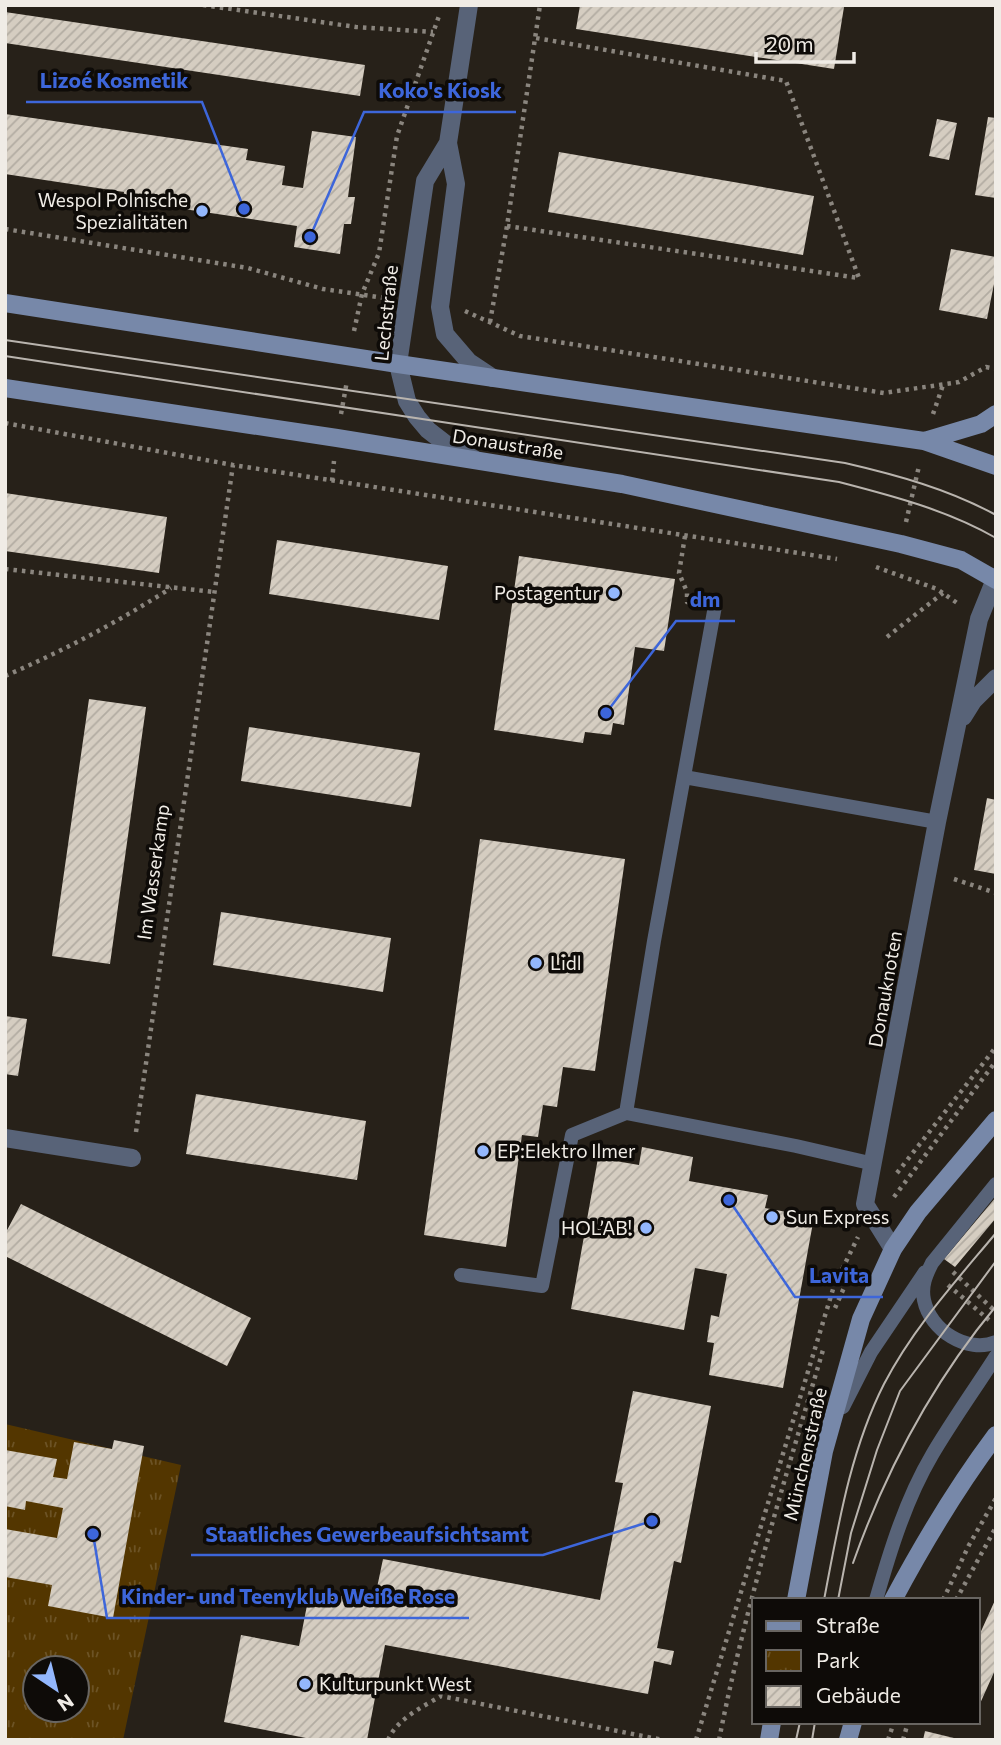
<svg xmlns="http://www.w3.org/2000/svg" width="1001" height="1745" viewBox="0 0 1001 1745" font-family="Commissioner,sans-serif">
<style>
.park{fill:url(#park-tufts);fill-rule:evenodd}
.building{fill:url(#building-hatch)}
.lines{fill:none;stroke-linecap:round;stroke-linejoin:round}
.path{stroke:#8a857e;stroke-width:4.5;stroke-dasharray:3.5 5;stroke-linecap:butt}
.lane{stroke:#586378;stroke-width:14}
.street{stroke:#586378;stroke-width:18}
.secondary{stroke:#7788a9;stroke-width:18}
.tram{stroke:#b9b4ae;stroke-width:2}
.poi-dot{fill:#93b7fd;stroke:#0e0b08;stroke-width:2.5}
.labels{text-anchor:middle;stroke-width:7;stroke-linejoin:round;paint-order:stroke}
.poi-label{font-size:19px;fill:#f0ece6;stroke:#0e0b08;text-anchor:start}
.street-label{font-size:19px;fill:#f0ece6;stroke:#0e0b08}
.leader{fill:none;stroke:#3d66da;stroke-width:2.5}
.callout-dot{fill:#3d66da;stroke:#0e0b08;stroke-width:2.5}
.callout-label{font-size:21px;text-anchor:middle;font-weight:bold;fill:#3d66da;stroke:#0e0b08;stroke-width:7;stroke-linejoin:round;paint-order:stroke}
</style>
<defs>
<pattern id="park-tufts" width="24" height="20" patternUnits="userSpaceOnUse" patternTransform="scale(1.75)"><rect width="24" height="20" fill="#533600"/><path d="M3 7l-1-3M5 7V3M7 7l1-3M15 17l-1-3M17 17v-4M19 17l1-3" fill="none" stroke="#6c5325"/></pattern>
<pattern id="building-hatch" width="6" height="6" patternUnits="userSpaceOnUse" patternTransform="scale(1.75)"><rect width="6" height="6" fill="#d5cdc1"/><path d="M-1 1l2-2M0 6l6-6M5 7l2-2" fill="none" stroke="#b2aca2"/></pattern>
</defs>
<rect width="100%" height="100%" fill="#272119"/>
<path class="park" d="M5,1424L181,1465L123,1740H5ZM35,1668H77V1710H35Z"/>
<path class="building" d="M580,5H830L844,7L834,69L576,29Z
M5,12L365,65L360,96L5,43Z
M5,114L248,149L246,160L285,166L282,185L303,188L312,131L356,137L348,197H355L351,224H344L340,254L294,247L297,226L123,200L124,192L5,174Z
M988,117L996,118V198L975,195Z
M937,119L957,123L949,160L929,156Z
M559,152L814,196L803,255L548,212Z
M951,249L996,257V274L987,319L939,310Z
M5,493L167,517L159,573L5,551Z
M277,540L448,566L439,620L269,594Z
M519,556L675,579L664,651L635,647L624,725L613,723L611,735L585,732L583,743L494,730Z
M89,699L146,707L110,964L52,956Z
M249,727L420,753L411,807L241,781Z
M987,798L996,800V874L974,870Z
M480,839L625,859L595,1071L563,1067L557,1107L543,1105L538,1137L522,1135L506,1247L424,1235Z
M221,912L391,938L383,992L213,965Z
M5,1016L27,1019L18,1076L5,1074Z
M196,1094L366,1121L357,1180L186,1154Z
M642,1147L693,1157L689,1181L768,1195L765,1208L814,1217L783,1388L709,1375L714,1343L707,1342L711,1315L719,1317L727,1274L695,1268L684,1330L571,1309L598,1158L639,1165Z
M996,1197V1218L955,1267L944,1259Z
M21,1204L251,1318L227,1366L5,1256V1234Z
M633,1391L711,1406L681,1563L674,1561L657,1648L674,1651L671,1665L654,1661L648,1694L385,1645L367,1740H316L224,1722L241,1635L299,1646L310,1590L374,1602L383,1559L600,1600L623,1483L615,1482Z
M114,1440L144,1446L113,1618L48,1606L52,1585L5,1577V1529L57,1538L63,1508L26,1501L25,1510L5,1506V1450L57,1459L53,1477L67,1479L74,1442L112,1449Z
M996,1598V1668L978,1708V1638Z
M925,1731L958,1739V1740H923Z"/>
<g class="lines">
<path class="path" d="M203,5L356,27L433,32
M507,226L859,278L786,81L536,38
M5,229L248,268L323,289L384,298
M465,311L520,336L884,393L959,382L986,367L996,369
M490,322L507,226L540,5
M354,331L362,294L379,253L397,136L440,13
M341,414L347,381
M933,414L943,385
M5,423L233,465L837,559
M332,481L334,461
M906,522L919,466
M685,536L679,573L687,592V602L693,603
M876,567L937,589L960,605
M5,569L214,592
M887,637L943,593
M5,676C65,650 116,623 171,588
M954,879L996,893
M136,1132L233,465
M897,1173L996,1047
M894,1197L996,1061
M953,1272L996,1312
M948,1285L989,1320
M835,1308L847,1281
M943,1600L969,1545L996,1498
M956,1600L996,1527
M388,1740C397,1719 422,1707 441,1696L663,1740
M696,1740L834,1286L858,1237
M719,1740C745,1608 785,1479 823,1350
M888,1740L894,1722
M903,1740L908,1722"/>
<path class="lane" d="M684,777L937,822
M626,1113L654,941L715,606
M996,1184L932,1263C926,1275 921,1286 924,1300C930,1330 967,1354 996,1342
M461,1275L542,1286L572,1135L626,1113L796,1146L874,1164
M843,1407L871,1352L925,1272
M876,1600C890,1551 906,1499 932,1455C952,1421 975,1389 996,1356"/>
<path class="street" d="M469,5L448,143L456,184L440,307L445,334L469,362L493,378
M448,143L425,181L398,364L407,401L417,417L428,430L446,444L474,459
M963,717L973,701L996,678
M5,1138L132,1158
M893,1249L865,1204L937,822L979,619L996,577"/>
<path class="secondary" d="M5,303L398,364L924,441L996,466
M5,388L337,438L622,484L901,544L961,560L996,580
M924,441L981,424L996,414
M796,1600L824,1451L861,1319L893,1249L918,1212L996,1120
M893,1600C924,1542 957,1487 996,1435
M769,1740L772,1722
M848,1740L853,1722"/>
<path class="tram" d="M5,340L845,463C897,475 948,489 996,515
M5,356L839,482C893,496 947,510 996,538
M853,1563C886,1470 933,1382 996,1306
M824,1600C838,1527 850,1451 884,1384C913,1328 956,1281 996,1233
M838,1600L851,1533L877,1450L900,1391L996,1261
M796,1740L800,1722
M812,1740L815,1722"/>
</g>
<g class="poi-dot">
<circle cx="202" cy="211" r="7"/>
<circle cx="614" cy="593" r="7"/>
<circle cx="536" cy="963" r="7"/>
<circle cx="483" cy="1151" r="7"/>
<circle cx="772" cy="1217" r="7"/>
<circle cx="646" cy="1228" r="7"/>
<circle cx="305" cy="1684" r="7"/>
</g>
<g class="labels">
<g class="poi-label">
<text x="188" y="207" text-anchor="end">Wespol Polnische<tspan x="188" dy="22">Spezialitäten</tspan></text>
<text x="600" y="600" text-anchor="end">Postagentur</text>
<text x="550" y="970">Lidl</text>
<text x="497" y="1158">EP:Elektro Ilmer</text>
<text x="786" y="1224">Sun Express</text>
<text x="632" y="1235" text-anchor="end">HOL’AB!</text>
<text x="319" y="1691">Kulturpunkt West</text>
</g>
<g class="street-label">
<text transform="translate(386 313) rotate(-84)" y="7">Lechstraße</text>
<text transform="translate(508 444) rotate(9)" y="7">Donaustraße</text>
<text transform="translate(153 872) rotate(-82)" y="7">Im Wasserkamp</text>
<text transform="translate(885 989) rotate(-80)" y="7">Donauknoten</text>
<text transform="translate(805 1454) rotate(-77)" y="7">Münchenstraße</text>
</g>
</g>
<path class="leader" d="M244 209L202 102H26M310 237L364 112H516M606 713L676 621H735M729 1200L795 1297H883M652 1521L543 1555H191M93 1534L107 1618H469"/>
<g class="callout-dot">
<circle cx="244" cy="209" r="7"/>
<circle cx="310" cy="237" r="7"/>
<circle cx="606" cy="713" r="7"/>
<circle cx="729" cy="1200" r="7"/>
<circle cx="652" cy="1521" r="7"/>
<circle cx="93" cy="1534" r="7"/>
</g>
<g class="callout-label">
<text x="114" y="88">Lizoé Kosmetik</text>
<text x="440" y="98">Koko's Kiosk</text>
<text x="705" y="607">dm</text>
<text x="839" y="1283">Lavita</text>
<text x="367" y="1542">Staatliches Gewerbeaufsichtsamt</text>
<text x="288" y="1604">Kinder- und Teenyklub Weiße Rose</text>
</g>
<rect width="1001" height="1745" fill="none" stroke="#f0ece6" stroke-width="14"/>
<rect x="752" y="1598" width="228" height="126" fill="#0e0b08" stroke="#686561" stroke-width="2"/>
<rect x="766" y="1621" width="35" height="10" fill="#7788a9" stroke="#686561" stroke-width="2"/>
<text x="816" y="1633" font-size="21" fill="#f0ece6">Straße</text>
<rect x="766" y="1650" width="35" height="21" fill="url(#park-tufts)" stroke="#686561" stroke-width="2"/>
<text x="816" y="1668" font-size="21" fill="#f0ece6">Park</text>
<rect x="766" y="1686" width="35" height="21" fill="url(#building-hatch)" stroke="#686561" stroke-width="2"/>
<text x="816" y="1703" font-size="21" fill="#f0ece6">Gebäude</text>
<g transform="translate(56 1689) rotate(145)"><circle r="33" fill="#0e0b08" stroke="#686561" stroke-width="2"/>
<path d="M0-5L12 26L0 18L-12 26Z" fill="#93b7fd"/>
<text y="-10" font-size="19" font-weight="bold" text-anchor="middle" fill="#f0ece6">N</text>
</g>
<path d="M756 52v10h98v-10" fill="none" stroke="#f0ece6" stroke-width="3.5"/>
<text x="766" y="52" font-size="21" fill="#f0ece6" stroke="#0e0b08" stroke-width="5" paint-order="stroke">20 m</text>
</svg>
